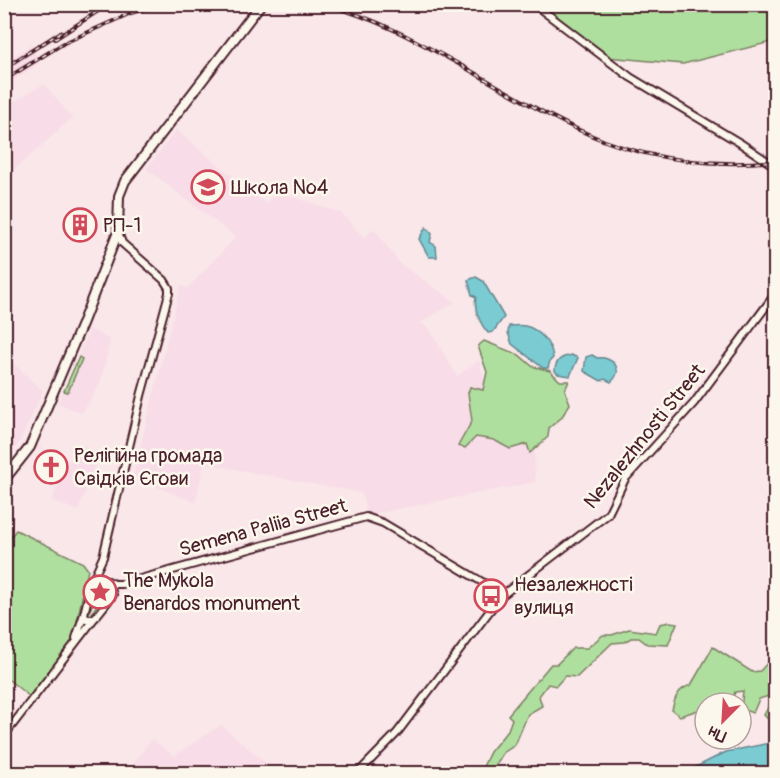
<svg xmlns="http://www.w3.org/2000/svg" width="780" height="778" viewBox="0 0 780 778" font-family="Pangolin,sans-serif">
<style>
.built{fill:#f8dce7}
.green{fill:#afdf9e;stroke:#7c7f64;stroke-width:1.5}
.water{fill:#7acbd2;stroke:#67868f;stroke-width:1.5}
.lines{fill:none;stroke-linecap:round;stroke-linejoin:round}
.minor-casing{stroke:#4a1f2b;stroke-width:10}
.major-casing{stroke:#4a1f2b;stroke-width:12}
.minor{stroke:#fbf7ec;stroke-width:6}
.major{stroke:#fbf7ec;stroke-width:8}
.rail-casing{stroke:#4a1f2b;stroke-width:4}
.rail{stroke:#fbf7ec;stroke-width:1.5;stroke-dasharray:4.5;stroke-linecap:butt}
.labels{text-anchor:middle;stroke-width:5;stroke-linejoin:round;paint-order:stroke}
.poi-label{font-size:20px;fill:#4a1f2b;stroke:#fbf7ec;text-anchor:start}
.street-label{font-size:20px;fill:#4a1f2b;stroke:#fbf7ec}
</style>
<rect width="100%" height="100%" fill="#f9e7e9"/>
<filter id="ink" filterUnits="userSpaceOnUse"><feTurbulence type="fractalNoise" baseFrequency=".0167" numOctaves="2"/><feDisplacementMap in="SourceGraphic" scale="12" xChannelSelector="R" yChannelSelector="G"/><feConvolveMatrix kernelMatrix="1 2 1 2 8 2 1 2 1" color-interpolation-filters="sRGB"/></filter>
<g filter="url(#ink)">
<path class="built" d="M31,45L39,63L5,86V62Z
M44,84L72,118L5,178V107Z
M176,130L266,204L278,192L341,213L364,238L374,229L400,264L455,302L420,323L429,329L457,376L479,361L487,389L534,443L535,482L367,515L362,493L204,463L195,502L133,477L181,286L188,288L236,237L147,169Z
M90,329L110,340L100,384L82,413L58,403Z
M5,356L43,391L19,443L5,462Z
M78,444L99,453L78,511L52,500L68,463L37,448V446L70,462Z
M221,725L277,773L134,774L129,770L152,739L174,756Z"/>
<path class="green" d="M540,5H775V41L683,64L607,57Z
M484,341L519,355L532,366L550,371L560,381H569L565,390L570,404L561,418L549,428L548,437L530,453L527,444L510,449L494,440L476,437L465,448L458,446L472,421L468,393L470,387L483,390L487,372L478,346Z
M79,357L82,359L68,392L64,391Z
M16,530L83,563L88,570L73,640L30,697L5,677L4,545Z
M99,584L106,585C113,598 100,608 92,617L89,618L105,591L99,588L87,618L93,588Z
M670,622L677,623L668,645L647,644L639,638H631L624,642L612,643L577,677L565,676L556,686L548,684L539,696L542,706L528,714L515,745L503,753L491,773H480L490,752L508,730L512,719L508,715L551,664H557L573,648H587L603,635H612L629,629L656,633L660,624Z
M713,647L752,672L760,671L771,659L775,662L770,672L775,674V716L770,721L764,715L775,694L759,699L753,713L741,709L743,691L735,692L731,703H705V706L703,705L698,710L680,716L672,710C675,697 678,689 691,685Z"/>
<path class="water" d="M426,227L432,234L430,242L436,246L437,257H429L419,239Z
M476,277L483,281L504,317L493,332L488,333C481,325 473,309 476,297L472,295L468,280Z
M509,326C514,326 520,325 525,326C539,329 552,344 553,358L550,361L548,368H543L512,344L508,333Z
M571,355L578,358L570,376L558,374L555,371C555,360 562,357 571,355Z
M592,355L597,358C613,356 625,370 611,382L605,379L601,381L584,371L586,357Z
M775,742V773H684L726,752Z"/>
<g class="lines">
<g class="minor-casing">
<path id="minor" d="M534,4L630,77L740,143L776,167
M92,581H108L113,595L94,619H86L84,614L92,581L103,557L141,396L169,293V288L164,280L122,243L118,232
M108,581L114,584H122L366,517L383,523L489,586L501,596
M76,638L84,614
M4,736L93,620
M357,774L397,733L501,596L608,514L625,479L694,403L776,293"/>
</g>
<g class="major-casing">
<path id="major" d="M4,480L30,447L82,324L118,232L119,196L125,181L261,4"/>
</g>
<use href="#minor" class="minor"/>
<use href="#major" class="major"/>
<g class="rail-casing">
<path id="rail" d="M322,4C376,17 423,44 471,71C515,96 558,123 605,141C657,161 720,167 776,161
M55,39L109,4
M4,68L61,32
M4,80L64,43L131,13L160,4"/>
</g>
<use href="#rail" class="rail"/>
</g>
</g>
<defs>
<g id="school-ring" transform="scale(1.725)"><circle r="9.5" fill="#fbf7ec" stroke="#d1495b" stroke-width="1.5"/><path d="M0-5L7-2L0 1L-7-2ZM-4 1L0 2.5L4 1V4Q0 6-4 4Z" fill="#d1495b"/></g>
<g id="building-ring" transform="scale(1.725)"><circle r="9.5" fill="#fbf7ec" stroke="#d1495b" stroke-width="1.5"/><path d="M-4-6H4V6H1V3H-1V6H-4ZM-2.5-4.3h1.7v1.8h-1.7ZM.8-4.3h1.7v1.8H.8ZM-2.5-1h1.7V.8h-1.7ZM.8-1h1.7V.8H.8Z" fill="#d1495b"/></g>
<g id="church-ring" transform="scale(1.725)"><circle r="9.5" fill="#fbf7ec" stroke="#d1495b" stroke-width="1.5"/><path d="M-1.2-6h2.4v3.5h3.3v2.4h-3.3V6h-2.4V-.1h-3.3v-2.4h3.3Z" fill="#d1495b"/></g>
<g id="sight-ring" transform="scale(1.725)"><circle r="9.5" fill="#fbf7ec" stroke="#d1495b" stroke-width="1.5"/><path d="M0-6L1.8-2.2L6-1.7L2.9 1.2L3.7 5.4L0 3.3L-3.7 5.4L-2.9 1.2L-6-1.7L-1.8-2.2Z" fill="#d1495b"/></g>
<g id="bus-ring" transform="scale(1.725)"><circle r="9.5" fill="#fbf7ec" stroke="#d1495b" stroke-width="1.5"/><path d="M-5-6H5V4H4V6H2V4H-2V6H-4V4H-5ZM-3.5-4V0h7V-4ZM-3.5 1.2v1.5H-2V1.2ZM2 1.2v1.5H3.5V1.2Z" fill="#d1495b"/></g>
</defs>
<g fill-rule="evenodd">
<use href="#school-ring" x="208" y="187"/>
<use href="#building-ring" x="80" y="225"/>
<use href="#church-ring" x="51" y="467"/>
<use href="#sight-ring" x="100" y="592"/>
<use href="#bus-ring" x="491" y="596"/>
</g>
<g class="labels">
<g class="poi-label">
<text x="231" y="194">Школа №4</text>
<text x="103" y="232">РП-1</text>
<text x="74" y="462">Релігійна громада<tspan x="74" dy="23">Свідків Єгови</tspan></text>
<text x="123" y="587">The Mykola<tspan x="123" dy="23">Benardos monument</tspan></text>
<text x="514" y="591">Незалежності<tspan x="514" dy="23">вулиця</tspan></text>
</g>
<g class="street-label">
<text transform="translate(644 436) rotate(-51)" y="7">Nezalezhnosti Street</text>
<text transform="translate(263 527) rotate(-15)" y="7">Semena Paliia Street</text>
</g>
</g>
<rect width="780" height="778" fill="none" stroke="#fbf7ec" stroke-width="24"/>
<rect x="12" y="12" width="756" height="754" fill="none" stroke="#4a1f2b" stroke-width="2" filter="url(#ink)"/>
<g transform="translate(723 721) rotate(204)"><circle r="28" fill="#fbf7ec" stroke="#b4a19f" stroke-width="1.5"/>
<path d="M0-4.5L10 22L0 15L-10 22Z" fill="#d1495b"/>
<text y="-9" font-size="16" font-weight="bold" text-anchor="middle" fill="#4a1f2b">Пн</text>
</g>
</svg>
